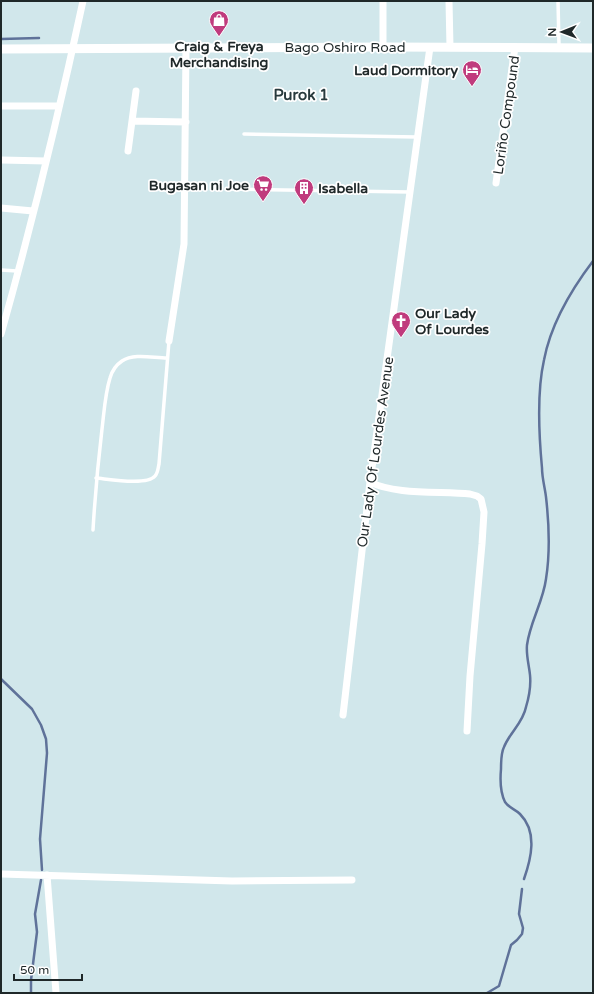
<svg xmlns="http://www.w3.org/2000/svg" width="594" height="994" viewBox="0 0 594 994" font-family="'Varela Round',sans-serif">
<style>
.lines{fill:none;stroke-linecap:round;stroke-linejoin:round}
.stream{stroke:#5f7299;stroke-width:2.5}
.service{stroke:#fff;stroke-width:3.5}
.minor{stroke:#fff;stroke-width:7}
.tertiary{stroke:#fff;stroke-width:9}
.labels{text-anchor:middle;stroke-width:3.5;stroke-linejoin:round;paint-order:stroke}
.poi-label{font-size:14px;font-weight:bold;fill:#1f2829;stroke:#fff;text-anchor:end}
.street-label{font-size:14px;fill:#1f2829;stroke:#fff}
.neighbourhood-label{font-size:15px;font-weight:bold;fill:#283a3d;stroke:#fff}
</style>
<rect width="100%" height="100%" fill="#d1e7eb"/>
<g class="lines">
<path class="stream" d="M1,39L39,38
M1,679L32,709L41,725L46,739L47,753L40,839L42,870
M524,879C531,859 538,832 520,814C515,809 509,808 505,802C500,792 500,780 501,769C501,762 501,753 504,747C510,732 523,723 526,707C529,697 531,685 530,675C529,665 526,655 527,645C530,622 543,602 546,579C550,554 549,523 546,497C545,488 542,478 542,468C539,436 537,391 544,360C551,323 571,290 593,261
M31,993V980L37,932L35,914L41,880
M487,993L499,986L511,945L517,940L522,934L523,928L519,914L522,889"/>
<path class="service" d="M558,1L559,46
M244,134L417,137
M231,189L409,192
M1,270L17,271
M96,478C108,479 147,486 155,476C158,473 158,468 159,464L169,341
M93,530C95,496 98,463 102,429C104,413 105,394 110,378C112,371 116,365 122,361C134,353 153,358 167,358"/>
<path class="minor" d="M383,1V47
M449,1L450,47
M1,106H59
M132,121L186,122
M128,151L136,91
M1,160L46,161
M496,183L515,47
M1,208L33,211
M1,334C32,224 59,113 83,1
M169,341L184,244L186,47
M370,482C395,495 441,491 470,494L477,496L481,499L484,512L482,544L470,676L467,731
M343,715L370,482L430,47
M1,874L232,881L352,880
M47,875L56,993"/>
<path class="tertiary" d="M1,49L383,47L593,48"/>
</g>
<defs>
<g id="shop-pin" transform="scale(1)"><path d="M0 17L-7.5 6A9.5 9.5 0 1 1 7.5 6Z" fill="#c03b7d" stroke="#fff"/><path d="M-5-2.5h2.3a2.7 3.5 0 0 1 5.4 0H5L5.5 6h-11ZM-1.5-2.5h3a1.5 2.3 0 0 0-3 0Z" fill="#fff"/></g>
<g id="hotel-pin" transform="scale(1)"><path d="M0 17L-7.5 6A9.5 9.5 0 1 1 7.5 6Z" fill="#c03b7d" stroke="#fff"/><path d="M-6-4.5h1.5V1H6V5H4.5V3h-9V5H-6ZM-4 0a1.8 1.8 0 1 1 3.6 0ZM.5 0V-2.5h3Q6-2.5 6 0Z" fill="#fff"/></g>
<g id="supermarket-pin" transform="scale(1)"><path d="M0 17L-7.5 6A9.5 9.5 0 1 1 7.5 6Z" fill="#c03b7d" stroke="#fff"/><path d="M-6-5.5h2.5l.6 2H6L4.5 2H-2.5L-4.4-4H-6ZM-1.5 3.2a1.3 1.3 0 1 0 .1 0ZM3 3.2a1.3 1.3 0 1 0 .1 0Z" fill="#fff"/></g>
<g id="building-pin" transform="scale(1)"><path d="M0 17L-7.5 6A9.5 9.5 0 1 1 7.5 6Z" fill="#c03b7d" stroke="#fff"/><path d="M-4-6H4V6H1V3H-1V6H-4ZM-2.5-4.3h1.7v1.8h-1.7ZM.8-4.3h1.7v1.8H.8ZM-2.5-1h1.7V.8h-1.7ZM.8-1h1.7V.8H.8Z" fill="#fff"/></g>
<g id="church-pin" transform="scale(1)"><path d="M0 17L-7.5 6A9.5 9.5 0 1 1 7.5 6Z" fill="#c03b7d" stroke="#fff"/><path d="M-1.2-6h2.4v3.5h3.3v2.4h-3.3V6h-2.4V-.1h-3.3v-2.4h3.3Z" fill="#fff"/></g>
</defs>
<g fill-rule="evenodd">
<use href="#shop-pin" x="219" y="20"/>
<use href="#hotel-pin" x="472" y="70"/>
<use href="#supermarket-pin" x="263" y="185"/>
<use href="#building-pin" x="304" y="188"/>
<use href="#church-pin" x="401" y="321"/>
</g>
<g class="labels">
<g class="poi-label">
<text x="219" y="51" text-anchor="middle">Craig &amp; Freya<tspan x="219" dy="16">Merchandising</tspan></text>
<text x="458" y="75">Laud Dormitory</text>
<text x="249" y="190">Bugasan ni Joe</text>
<text x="318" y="193" text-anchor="start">Isabella</text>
<text x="415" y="318" text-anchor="start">Our Lady<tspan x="415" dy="16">Of Lourdes</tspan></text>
</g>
<g class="street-label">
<text x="345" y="52">Bago Oshiro Road</text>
<text transform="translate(506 115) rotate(-82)" y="5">Loriño Compound</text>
<text transform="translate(375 452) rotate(-82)" y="5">Our Lady Of Lourdes Avenue</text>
</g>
<g class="neighbourhood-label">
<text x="301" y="100">Purok 1</text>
</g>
</g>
<rect width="594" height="994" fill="none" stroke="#1f2829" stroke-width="4"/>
<g transform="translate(562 32) rotate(269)" stroke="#ffffff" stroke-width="3" paint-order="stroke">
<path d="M0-3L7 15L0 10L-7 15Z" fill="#1f2829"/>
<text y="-6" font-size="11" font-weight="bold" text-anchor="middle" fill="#1f2829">N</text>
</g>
<path d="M14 974v6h68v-6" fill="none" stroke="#1f2829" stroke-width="2"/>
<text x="20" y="974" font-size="12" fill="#1f2829" stroke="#ffffff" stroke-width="3" paint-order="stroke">50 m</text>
</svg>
